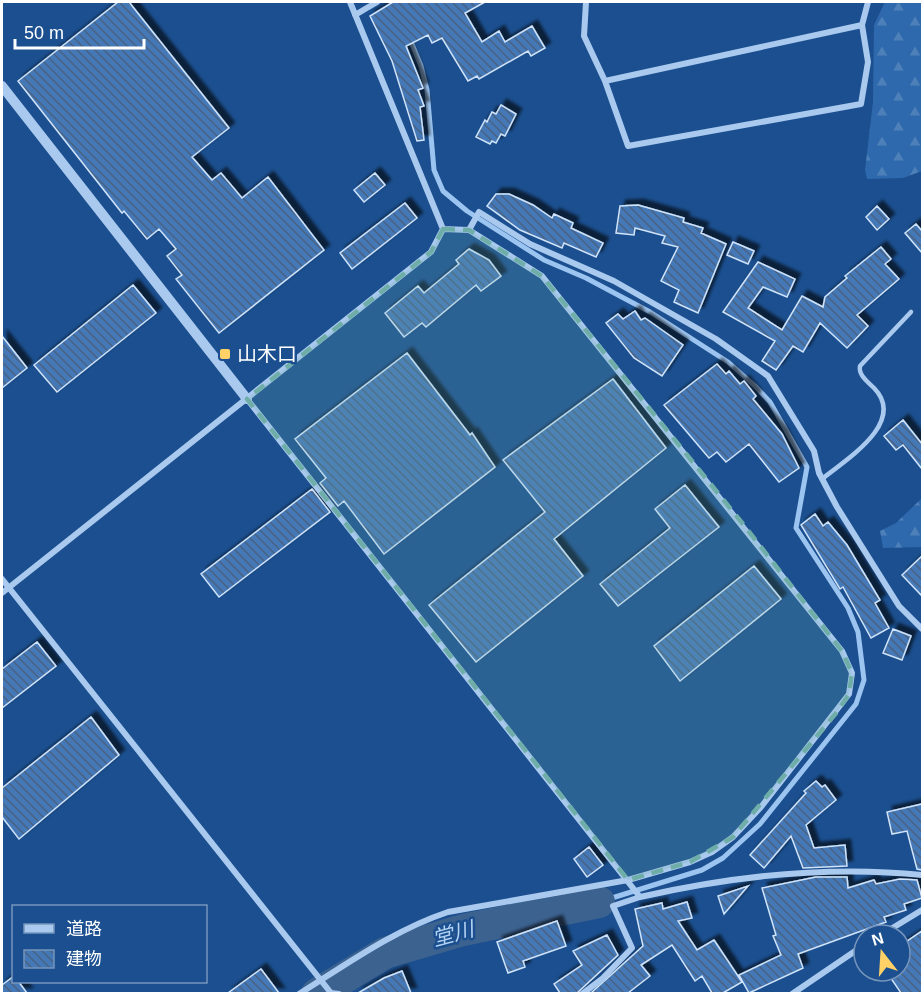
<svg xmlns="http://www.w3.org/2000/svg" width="924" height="995" viewBox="0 0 924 995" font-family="Arial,'Noto Sans JP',sans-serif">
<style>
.forest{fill:url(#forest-firs)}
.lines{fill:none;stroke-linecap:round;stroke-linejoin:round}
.stream{stroke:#9cc4f0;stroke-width:5}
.river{stroke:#3c6290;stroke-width:32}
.building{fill:url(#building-back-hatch);stroke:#cfe3fa;stroke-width:1.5;filter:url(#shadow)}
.service{stroke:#a9c9ee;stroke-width:4.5}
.minor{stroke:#a9c9ee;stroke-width:6}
.tertiary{stroke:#a9c9ee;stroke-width:10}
.marked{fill:#6fada8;fill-opacity:0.2;stroke:#6fada8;stroke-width:4.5;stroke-dasharray:12 8;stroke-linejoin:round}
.poi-dot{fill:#ffd166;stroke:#1b4f8f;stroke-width:2}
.labels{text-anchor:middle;stroke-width:5;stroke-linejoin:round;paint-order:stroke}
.poi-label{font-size:20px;fill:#fff;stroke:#1b4f8f;text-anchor:start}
.water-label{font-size:21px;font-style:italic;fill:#b5d3f5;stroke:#1b4f8f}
</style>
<defs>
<pattern id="forest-firs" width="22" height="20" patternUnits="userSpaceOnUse" patternTransform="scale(1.5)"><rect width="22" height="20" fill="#2e69ad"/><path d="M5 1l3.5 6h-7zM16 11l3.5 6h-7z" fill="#4d80b9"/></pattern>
<pattern id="building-back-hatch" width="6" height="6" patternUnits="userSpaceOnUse" patternTransform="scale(1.5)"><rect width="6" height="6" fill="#4478b7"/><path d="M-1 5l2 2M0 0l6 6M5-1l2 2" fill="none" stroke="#486282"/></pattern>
<filter id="shadow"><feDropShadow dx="5.5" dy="-5.5" stdDeviation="1.5" flood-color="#0009"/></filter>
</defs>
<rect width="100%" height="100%" fill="#1b4f8f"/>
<path class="forest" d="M885,2H922V171L903,178L867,179L865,170L873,102L874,25Z
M922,498V547L883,548L880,531L896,523Z"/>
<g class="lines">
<path class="stream" d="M409,37L421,66L427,90L434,170L443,191L467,211L544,260L586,278L650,312L728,362L755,386L770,402L807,467L796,528L848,608L858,632L864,680L856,704L760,824L723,858L702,870L599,902"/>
<path class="river" d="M317,994L385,953L463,930L599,902"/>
</g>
<path class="building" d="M118,2H129L229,128L192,157L212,180L221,173L242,198L268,177L324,250L219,333L176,279L182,275L167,256L176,249L159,229L147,239L124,211L122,213L18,81Z
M393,2H485L465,13L482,42L499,31L505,42L532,26L545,48L531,56L528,51L479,79L477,76L468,81L442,38L432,43L428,35L406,46L423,88L418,90L424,106L420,107L424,140L417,141L392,61L370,16Z
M501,105L516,114L505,136L501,134L496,143L492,141L490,144L476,137L485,120L487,122L492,112L496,114Z
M375,173L385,185L364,202L354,190Z
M496,194H509L533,205L552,218L554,214L573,223L571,228L603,243L596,257L564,243L562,248L520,230L487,206Z
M405,203L417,218L352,269L340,253Z
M638,205L684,218L683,222L703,228L701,233L726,244L698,313L674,302L679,290L661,281L678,247L662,243L665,236L635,228L634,235L616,233L620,206Z
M877,206L889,219L877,230L866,217Z
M916,224L922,231V253L905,233Z
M733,242L754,251L748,264L727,255Z
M881,247L891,259L885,264L899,279L857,315L868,326L847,348L820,323L803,352L793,346L776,370L762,361L775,341L723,312L758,262L795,279L787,297L763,287L748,308L782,330L802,296L823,307L825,297L847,278L845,276Z
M469,249L489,260L501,276L481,291L476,285L426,327L422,323L404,337L385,313L418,286L424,293L459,264L456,260Z
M133,285L156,313L57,392L34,365Z
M635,311L641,320L645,318L683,345L662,376L634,358L606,323L618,314L623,319Z
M2,336L27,368L2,388Z
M407,353L470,435L472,433L495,467L384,554L344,501L338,506L320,483L326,478L295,439Z
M717,364L726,374L729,371L740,384L744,381L756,396L753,399L782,434L799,468L779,482L749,444L726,462L717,452L709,458L664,405Z
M613,379L666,448L554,539L583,576L476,662L429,605L545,512L503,460Z
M903,420L922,444V469L903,445L896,450L884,436Z
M685,485L719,527L618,606L600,584L670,528L655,509Z
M312,489L330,512L219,597L201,574Z
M815,514L823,526L828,522L847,545L880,600L875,603L889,628L871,638L843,587L840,589L801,525Z
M922,556V596L902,575Z
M754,566L781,599L680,681L654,646Z
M893,629L911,636L902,660L883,653Z
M37,642L56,666L2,708V669Z
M91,717L119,755L19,839L2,817V788Z
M816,781L822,787L825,785L836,800L806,825L814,848L845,845L847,866L803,868L791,836L764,868L750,855L806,793L804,791Z
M922,804V870L917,869L907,831L892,834L887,812Z
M589,847L603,865L587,877L574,859Z
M816,877H847L848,888L874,880L876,884L900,879L917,880L922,898L904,904L906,910L884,917L886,922L798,954L803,968L749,993L739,975L781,955L773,936L776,935L762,888Z
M748,886L724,914L718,896Z
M687,902L692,918L678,921L697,950L714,940L742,982L723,993H712L702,976L695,981L672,945L641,965L650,976L628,993H591L643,946L635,909L662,903L663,909Z
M557,921L566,946L523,961L525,967L508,973L497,942Z
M922,931V993H901L886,971H900V946Z
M607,935L618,955L577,993H560L554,984L582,965L573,951Z
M261,969L279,993H228Z
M402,971L411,993H358L384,978Z
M14,976V981H18L27,993H2V985Z"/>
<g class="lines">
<path class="service" d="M822,479C847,459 907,422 874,388C868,382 858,375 860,366L911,312"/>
<path class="minor" d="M586,2L584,36L605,81L628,146L861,104L868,62L862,25L868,2
M355,15L377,2
M605,81L862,25
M469,230L479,212L530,244L614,281L716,339L768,376L814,451L819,473L837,507L899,606L922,629
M247,399L640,897C733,876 827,865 922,875
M2,579L331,993L339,994
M2,593L431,252L443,229L350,2
M881,935L922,910
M299,994C347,964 394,930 448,912L628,880L690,862L712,852L733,837L761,807L849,694L852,673L842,651L542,276L469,230L443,229
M582,994L602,979L632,948L613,906L640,897
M792,994L864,945"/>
<path class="tertiary" d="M2,86L247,399"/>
</g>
<path class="marked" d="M443,229L469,230L542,276L743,524L842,651L852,673L849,694L837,712L733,837L690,862L628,880L247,399L431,252Z"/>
<rect class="poi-dot" x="219" y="348" width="12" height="12" rx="3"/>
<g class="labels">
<g class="poi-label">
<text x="237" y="361">山木口</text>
</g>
<g class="water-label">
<text transform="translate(453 934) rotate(-15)" y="7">堂川</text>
</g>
</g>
<rect width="924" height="995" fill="none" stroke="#ffffff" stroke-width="6"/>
<rect x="12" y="905" width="195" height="78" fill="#1b4f8f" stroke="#7695bc" stroke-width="1.5"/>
<rect x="24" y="924" width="30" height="9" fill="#a9c9ee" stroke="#7695bc" stroke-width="1.5"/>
<text x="66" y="935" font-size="18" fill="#ffffff">道路</text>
<rect x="24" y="950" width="30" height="18" fill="url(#building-back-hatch)" stroke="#7695bc" stroke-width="1.5"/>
<text x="66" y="965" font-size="18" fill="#ffffff">建物</text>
<g transform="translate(882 953) rotate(343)"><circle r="28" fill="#1b4f8f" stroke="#7695bc" stroke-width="1.5"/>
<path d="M0-4.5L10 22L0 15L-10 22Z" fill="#ffd166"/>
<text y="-9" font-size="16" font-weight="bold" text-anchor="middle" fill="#ffffff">N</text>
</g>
<path d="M15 39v9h129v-9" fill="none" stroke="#ffffff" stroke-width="3"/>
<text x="24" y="39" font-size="18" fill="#ffffff" stroke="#1b4f8f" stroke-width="4.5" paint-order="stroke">50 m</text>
</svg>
